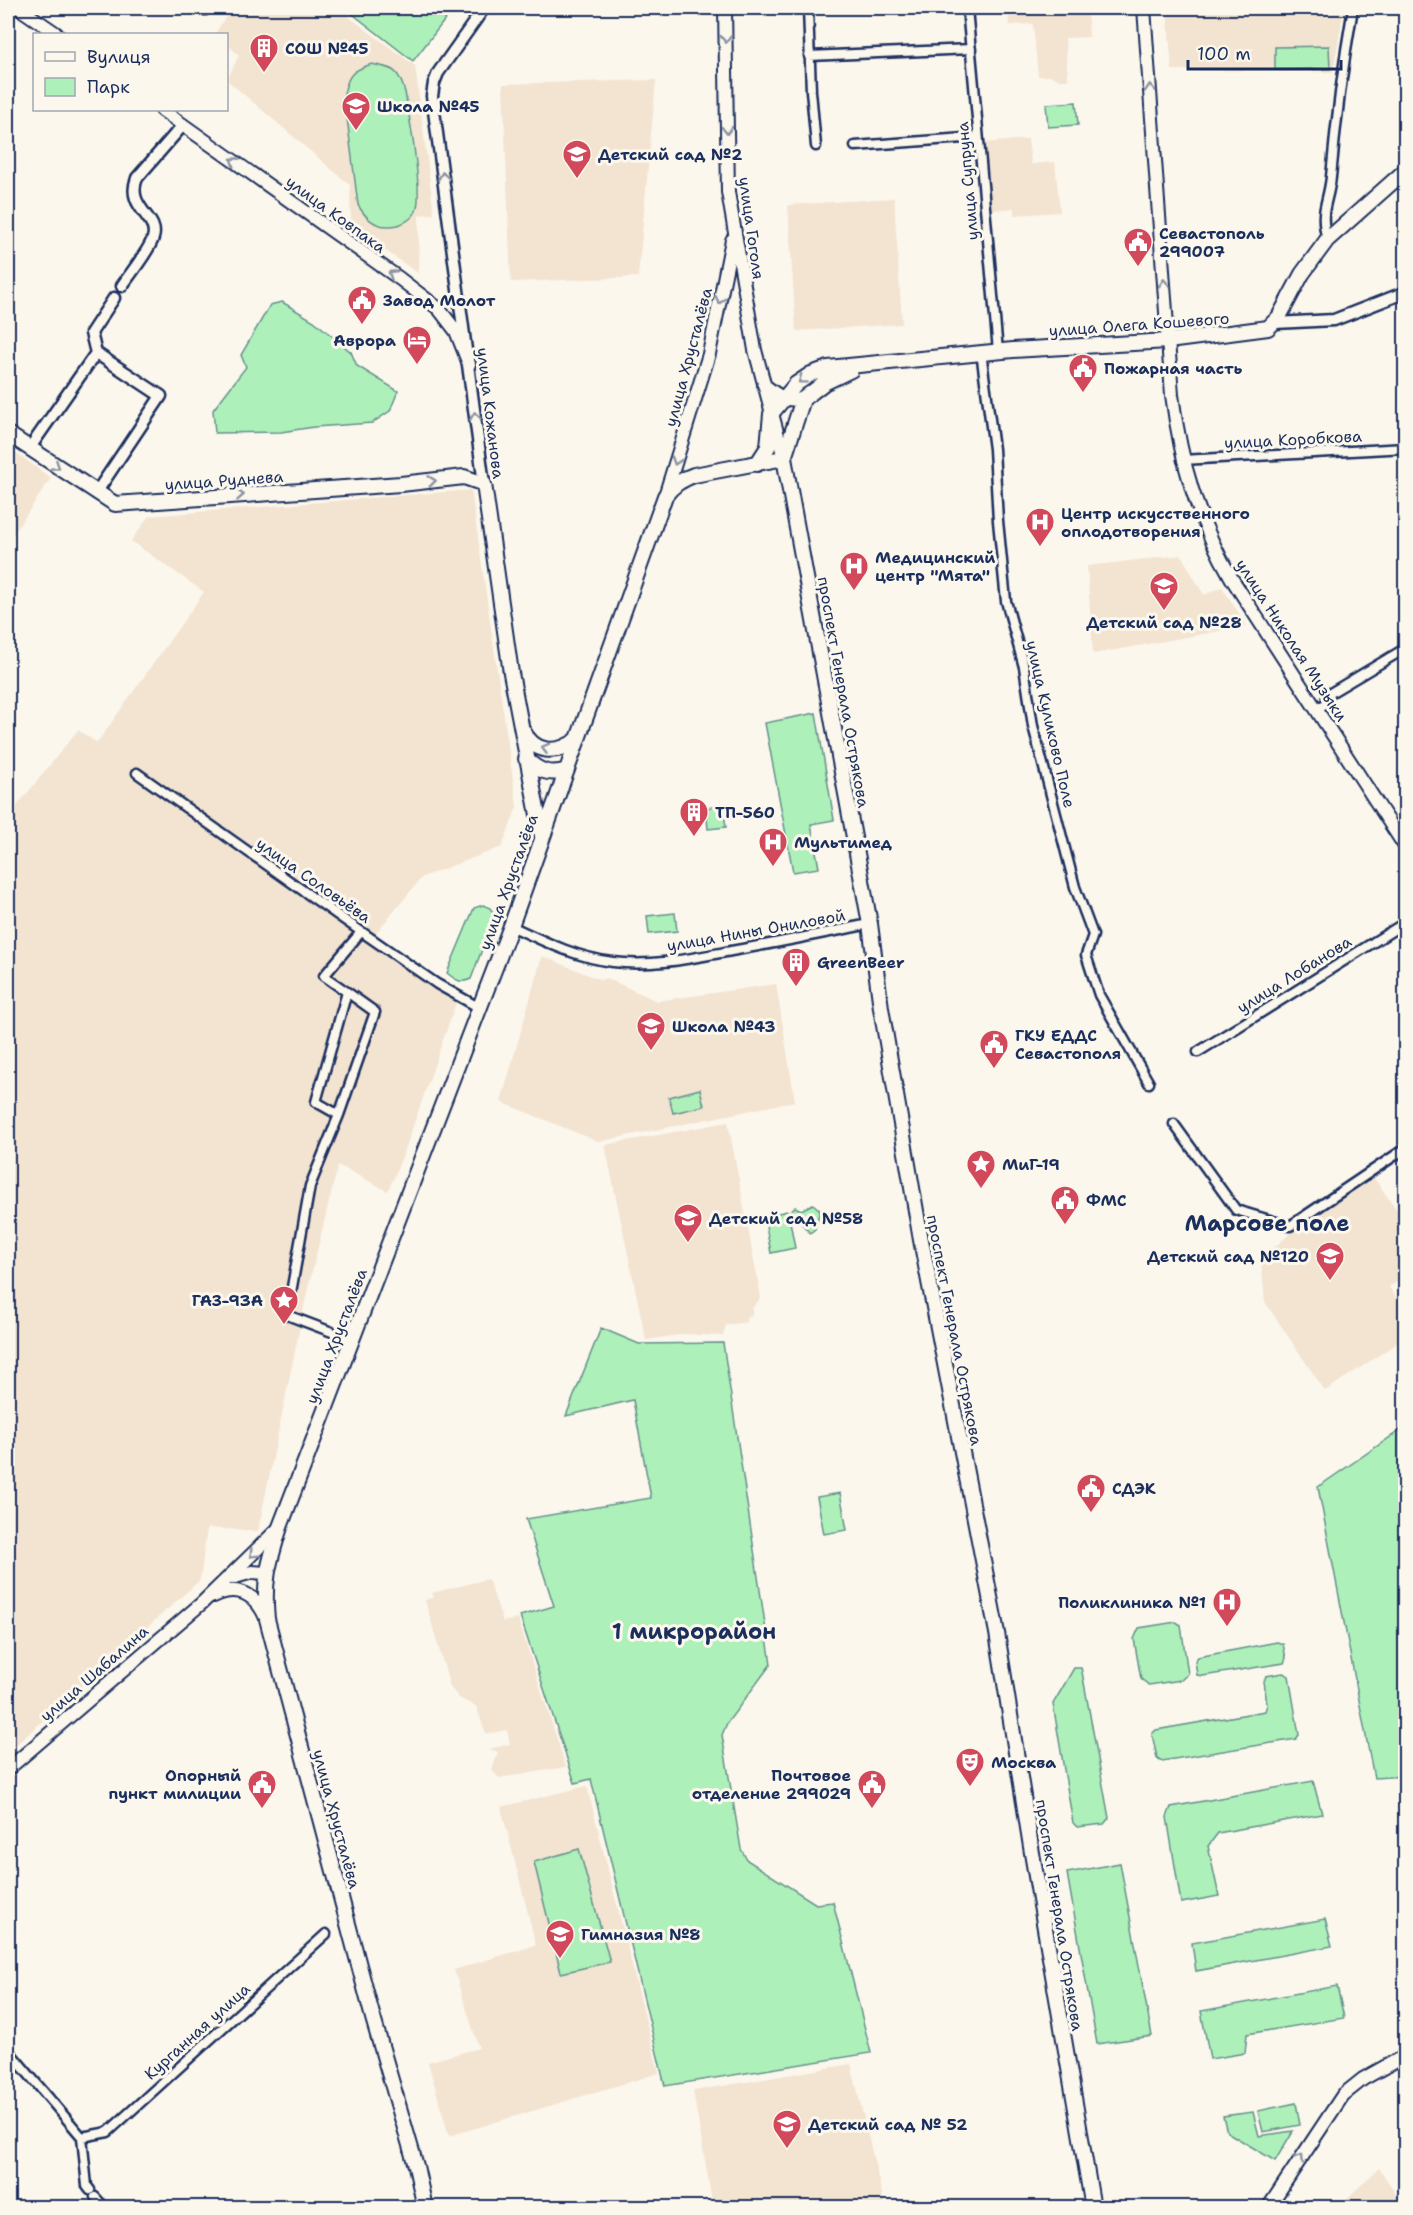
<svg xmlns="http://www.w3.org/2000/svg" width="1413" height="2215" viewBox="0 0 1413 2215" font-family="'Shantell Sans',sans-serif">
<style>
.built{fill:#f3e3d1}
.green{fill:#aef0b9;stroke:#64908c;stroke-width:1.5}
.lines{fill:none;stroke-linecap:round;stroke-linejoin:round}
.minor-casing{stroke:#1b2f5e;stroke-width:13}
.tertiary-casing{stroke:#1b2f5e;stroke-width:15}
.secondary-casing{stroke:#1b2f5e;stroke-width:16}
.primary-casing{stroke:#1b2f5e;stroke-width:18}
.minor{stroke:#fbf7ec;stroke-width:8}
.tertiary{stroke:#fbf7ec;stroke-width:10}
.secondary{stroke:#fbf7ec;stroke-width:12}
.primary{stroke:#fbf7ec;stroke-width:14}
.oneway{stroke:#8b93a5}
.labels{text-anchor:middle;stroke-width:6;stroke-linejoin:round;paint-order:stroke}
.poi-label{font-size:16px;font-weight:bold;fill:#1b2f5e;stroke:#fbf7ec;text-anchor:start}
.street-label{font-size:16px;fill:#1b2f5e;stroke:#fbf7ec}
.district-label{font-size:22px;font-weight:bold;fill:#1b2f5e;stroke:#fbf7ec}
</style>
<rect width="100%" height="100%" fill="#fbf7ec"/>
<filter id="ink" filterUnits="userSpaceOnUse"><feTurbulence type="fractalNoise" baseFrequency=".0167" numOctaves="2"/><feDisplacementMap in="SourceGraphic" scale="12" xChannelSelector="R" yChannelSelector="G"/><feConvolveMatrix kernelMatrix="1 2 1 2 8 2 1 2 1" color-interpolation-filters="sRGB"/></filter>
<g filter="url(#ink)">
<path class="built" d="M231,8H337L415,66L434,214L419,215L418,273L351,227L350,185L227,80L239,55L227,44L226,34H215Z
M1008,8H1087L1089,37L1065,38L1068,80H1060L1052,76H1038L1033,24L1009,25Z
M1167,8H1344L1333,72L1172,70Z
M656,80L638,277L511,282L503,84Z
M1028,139L1031,164L1055,162L1060,212L1014,215V208L992,210L985,143Z
M894,198L902,324L796,331L788,205Z
M8,447L51,478L8,542Z
M471,490L517,807L502,847L422,877L369,942L456,1003L404,1152L388,1191L338,1165L307,1292L258,1531L207,1528L200,1580L8,1752V817L78,730L97,743L204,592L131,541L149,516Z
M1181,555L1204,595L1222,587L1247,626L1093,654L1087,566Z
M542,956L601,980L606,978L657,1001L776,984L795,1101L602,1141H597L501,1102Z
M728,1122L761,1298L752,1308V1316L746,1318L747,1322L726,1325L723,1336L684,1334L646,1340L605,1145Z
M1373,1177L1405,1221V1276L1389,1287L1405,1311V1338L1325,1391L1265,1302L1261,1259L1293,1231Z
M488,1579L503,1622L518,1619L566,1767L499,1778L492,1770L498,1752L489,1749L510,1744L507,1730L486,1734L476,1706L459,1698L450,1687L425,1600L434,1597L432,1593Z
M587,1786L659,2073L449,2136L428,2062L479,2048L454,1970L536,1945L501,1807Z
M851,2064L885,2207H713L693,2091Z
M1379,2168L1404,2207H1338Z"/>
<path class="green" d="M345,8H451V12L413,61Z
M1329,46L1330,69L1275,70V47Z
M372,64C395,69 398,69 405,92C409,115 424,193 416,211C412,220 400,226 390,226C374,227 365,217 358,205L344,94C348,74 353,70 372,64Z
M1076,102L1078,125L1048,127L1046,104Z
M282,302L314,321L351,352L357,366L398,391L390,411L372,423L314,427L281,432L215,433L213,410L246,367L241,355L270,305Z
M816,713L834,820L811,824L819,868L793,872L765,723Z
M723,805L726,827L708,829L706,808Z
M483,905L490,908L495,915L471,979C460,984 456,980 447,973L474,908Z
M675,913L677,931L649,934L647,916Z
M700,1089L704,1106L673,1113L669,1097Z
M813,1204L820,1210L815,1229L810,1233L790,1211L795,1207L801,1210Z
M788,1211L795,1248L771,1253L764,1216Z
M601,1328L639,1344L723,1343L771,1664L727,1723L722,1735L741,1849L747,1860L816,1904L833,1902L871,2053L665,2086L591,1779L575,1783L520,1616L554,1606L526,1519L651,1498L633,1400L566,1416Z
M1405,1427V1776L1374,1778L1318,1487Z
M840,1493L847,1530L824,1534L817,1497Z
M1176,1622L1181,1625L1188,1674L1181,1680L1149,1685L1141,1679L1134,1639L1139,1628Z
M1277,1642L1283,1644L1286,1658L1284,1663L1203,1676L1197,1675L1195,1661L1198,1657Z
M1074,1668H1081L1082,1672L1109,1818L1104,1824L1077,1827L1073,1823L1053,1704Z
M1283,1673L1289,1676L1299,1735L1296,1739L1162,1761L1157,1758L1152,1734L1156,1730L1265,1711L1267,1705L1264,1681L1266,1676Z
M1313,1781L1322,1814L1218,1833L1208,1846L1219,1896L1181,1903L1167,1817L1171,1807Z
M579,1849L610,1962L561,1973L534,1862Z
M1120,1863L1152,2036L1097,2044L1067,1873Z
M1325,1919L1332,1946L1196,1971L1192,1943Z
M1337,1986L1344,2018L1247,2034L1245,2053L1210,2059L1201,2011Z
M1296,2103L1300,2125L1263,2132L1258,2111Z
M1253,2112L1259,2136L1293,2131L1275,2161L1227,2132L1223,2116Z"/>
<g class="lines">
<g class="minor-casing">
<path id="minor" d="M201,8L205,10
M808,8L811,91L816,146
M967,8L998,351
M809,56L971,49
M855,146L978,137
M1327,240C1319,209 1328,205 1331,177C1336,120 1343,64 1353,8
M981,352L994,449L998,521L1006,601L1024,667L1033,726L1075,887L1093,935L1086,955L1099,995L1149,1083
M1182,460L1406,448
M1316,709L1327,703V695L1406,648
M137,773L346,921L437,984L478,1007
M511,926C543,941 577,958 613,962C652,967 693,958 731,951C778,943 824,933 870,924
M1198,1052L1406,922
M339,1115L375,1012L347,992
M1174,1124L1236,1210L1290,1226L1406,1148
M353,1340L287,1315L310,1186L339,1115L316,1102L347,992L324,976L361,932
M8,2050L82,2137L87,2186L90,2190
M82,2137L108,2132L326,1934
M95,2197L105,2208"/>
</g>
<g class="tertiary-casing">
<path id="tertiary" d="M122,286C130,274 149,251 153,238C160,217 125,208 137,178L183,125
M1275,323L1334,320L1406,292
M96,353L91,333L114,298
M29,449L96,353L161,396L96,493
M484,484L432,96L434,83L438,73L484,8"/>
</g>
<g class="secondary-casing">
<path id="secondary" d="M19,8L57,34
M725,8L728,192L755,350L784,458
M1144,8L1172,395C1181,463 1197,519 1232,579L1406,848
M162,110L400,279L439,309L456,331L469,364
M764,385C778,396 785,402 803,399
M665,496L709,354L732,240
M232,1578L252,1572L266,1573
M214,1596C237,1584 256,1594 266,1618
M8,1769L202,1603L280,1527
M1268,2208L1343,2095L1363,2079L1406,2055"/>
</g>
<g class="primary-casing">
<path id="primary" d="M8,434L115,504L401,484L464,477L484,484L511,673L542,836
M784,458L870,924L881,1008L921,1240L997,1633L1032,1853L1093,2208
M784,458L803,399L824,383L851,370
M757,464L768,447L771,414L796,384L811,374L828,368L1013,350L1168,341L1268,328L1279,317L1302,274L1327,240L1406,170
M522,729C534,754 556,755 577,740
M526,759C538,771 550,776 567,770
M425,2208L416,2166L373,2018L267,1619C263,1580 269,1563 280,1527L511,926L665,496C673,485 681,480 694,475L784,458"/>
</g>
<use href="#minor" class="minor"/>
<use href="#tertiary" class="tertiary"/>
<use href="#secondary" class="secondary"/>
<use href="#primary" class="primary"/>
</g>
<defs><path id="oneway-chevron" d="M-2-3.5L2.5 0L-2 3.5" fill="none" stroke-width="1.6" stroke-linecap="round" stroke-linejoin="round" transform="scale(1.5)"/></defs>
<g class="oneway">
<use href="#oneway-chevron" transform="translate(726 39) rotate(89)"/>
<use href="#oneway-chevron" transform="translate(1150 88) rotate(-94)"/>
<use href="#oneway-chevron" transform="translate(727 130) rotate(89)"/>
<use href="#oneway-chevron" transform="translate(234 161) rotate(-144)"/>
<use href="#oneway-chevron" transform="translate(443 176) rotate(-98)"/>
<use href="#oneway-chevron" transform="translate(392 274) rotate(-148)"/>
<use href="#oneway-chevron" transform="translate(1164 283) rotate(-94)"/>
<use href="#oneway-chevron" transform="translate(720 300) rotate(102)"/>
<use href="#oneway-chevron" transform="translate(802 380) rotate(143)"/>
<use href="#oneway-chevron" transform="translate(475 416) rotate(-97)"/>
<use href="#oneway-chevron" transform="translate(676 461) rotate(108)"/>
<use href="#oneway-chevron" transform="translate(56 466) rotate(33)"/>
<use href="#oneway-chevron" transform="translate(432 481) rotate(-7)"/>
<use href="#oneway-chevron" transform="translate(240 495) rotate(-4)"/>
<use href="#oneway-chevron" transform="translate(545 748) rotate(-165)"/>
<use href="#oneway-chevron" transform="translate(253 1554) rotate(135)"/>
<use href="#oneway-chevron" transform="translate(1300 2158) rotate(-57)"/>
</g>
</g>
<defs>
<g id="building-pin" transform="scale(1.5)"><path d="M0 17L-7.5 6A9.5 9.5 0 1 1 7.5 6Z" fill="#d1495b" stroke="#fbf7ec"/><path d="M-4-6H4V6H1V3H-1V6H-4ZM-2.5-4.3h1.7v1.8h-1.7ZM.8-4.3h1.7v1.8H.8ZM-2.5-1h1.7V.8h-1.7ZM.8-1h1.7V.8H.8Z" fill="#fff"/></g>
<g id="school-pin" transform="scale(1.5)"><path d="M0 17L-7.5 6A9.5 9.5 0 1 1 7.5 6Z" fill="#d1495b" stroke="#fbf7ec"/><path d="M0-5L7-2L0 1L-7-2ZM-4 1L0 2.5L4 1V4Q0 6-4 4Z" fill="#fff"/></g>
<g id="civic-pin" transform="scale(1.5)"><path d="M0 17L-7.5 6A9.5 9.5 0 1 1 7.5 6Z" fill="#d1495b" stroke="#fbf7ec"/><path d="M-.6-6.5H3V-4.5H.6V-3L4-1V1h2V6H-6V1h2V-1L-.6-3ZM-1.2 2.5V6h2.4V2.5Z" fill="#fff"/></g>
<g id="hotel-pin" transform="scale(1.5)"><path d="M0 17L-7.5 6A9.5 9.5 0 1 1 7.5 6Z" fill="#d1495b" stroke="#fbf7ec"/><path d="M-6-4.5h1.5V1H6V5H4.5V3h-9V5H-6ZM-4 0a1.8 1.8 0 1 1 3.6 0ZM.5 0V-2.5h3Q6-2.5 6 0Z" fill="#fff"/></g>
<g id="hospital-pin" transform="scale(1.5)"><path d="M0 17L-7.5 6A9.5 9.5 0 1 1 7.5 6Z" fill="#d1495b" stroke="#fbf7ec"/><path d="M-5-5h3v3.5h4V-5h3V5h-3V1.5h-4V5h-3Z" fill="#fff"/></g>
<g id="sight-pin" transform="scale(1.5)"><path d="M0 17L-7.5 6A9.5 9.5 0 1 1 7.5 6Z" fill="#d1495b" stroke="#fbf7ec"/><path d="M0-6L1.8-2.2L6-1.7L2.9 1.2L3.7 5.4L0 3.3L-3.7 5.4L-2.9 1.2L-6-1.7L-1.8-2.2Z" fill="#fff"/></g>
<g id="theatre-pin" transform="scale(1.5)"><path d="M0 17L-7.5 6A9.5 9.5 0 1 1 7.5 6Z" fill="#d1495b" stroke="#fbf7ec"/><path d="M-5-5.5Q0-4 5-5.5V0Q5 5 0 6Q-5 5-5 0ZM-3.3-2.5H-1v1.5H-3.3ZM1-2.5H3.3v1.5H1ZM-2.8 1Q0 5.5 2.8 1Z" fill="#fff"/></g>
</defs>
<g fill-rule="evenodd">
<use href="#building-pin" x="264" y="48"/>
<use href="#school-pin" x="356" y="106"/>
<use href="#school-pin" x="577" y="154"/>
<use href="#civic-pin" x="1138" y="242"/>
<use href="#civic-pin" x="362" y="300"/>
<use href="#hotel-pin" x="417" y="340"/>
<use href="#civic-pin" x="1083" y="368"/>
<use href="#hospital-pin" x="1040" y="522"/>
<use href="#hospital-pin" x="854" y="566"/>
<use href="#school-pin" x="1164" y="586"/>
<use href="#building-pin" x="694" y="812"/>
<use href="#hospital-pin" x="773" y="842"/>
<use href="#building-pin" x="796" y="962"/>
<use href="#school-pin" x="651" y="1026"/>
<use href="#civic-pin" x="994" y="1044"/>
<use href="#sight-pin" x="981" y="1164"/>
<use href="#civic-pin" x="1065" y="1200"/>
<use href="#school-pin" x="688" y="1218"/>
<use href="#school-pin" x="1330" y="1256"/>
<use href="#sight-pin" x="284" y="1300"/>
<use href="#civic-pin" x="1091" y="1488"/>
<use href="#hospital-pin" x="1227" y="1602"/>
<use href="#theatre-pin" x="970" y="1762"/>
<use href="#civic-pin" x="262" y="1784"/>
<use href="#civic-pin" x="872" y="1784"/>
<use href="#school-pin" x="560" y="1934"/>
<use href="#school-pin" x="787" y="2124"/>
</g>
<g class="labels">
<g class="poi-label">
<text x="285" y="54">СОШ №45</text>
<text x="377" y="112">Школа №45</text>
<text x="598" y="160">Детский сад №2</text>
<text x="1159" y="239">Севастополь<tspan x="1159" dy="18">299007</tspan></text>
<text x="383" y="306">Завод Молот</text>
<text x="396" y="346" text-anchor="end">Аврора</text>
<text x="1104" y="374">Пожарная часть</text>
<text x="1061" y="519">Центр искусственного<tspan x="1061" dy="18">оплодотворения</tspan></text>
<text x="875" y="563">Медицинский<tspan x="875" dy="18">центр "Мята"</tspan></text>
<text x="1164" y="628" text-anchor="middle">Детский сад №28</text>
<text x="715" y="818">ТП-560</text>
<text x="794" y="848">Мультимед</text>
<text x="817" y="968">GreenBeer</text>
<text x="672" y="1032">Школа №43</text>
<text x="1015" y="1041">ГКУ ЕДДС<tspan x="1015" dy="18">Севастополя</tspan></text>
<text x="1002" y="1170">МиГ-19</text>
<text x="1086" y="1206">ФМС</text>
<text x="709" y="1224">Детский сад №58</text>
<text x="1309" y="1262" text-anchor="end">Детский сад №120</text>
<text x="263" y="1306" text-anchor="end">ГАЗ-93А</text>
<text x="1112" y="1494">СДЭК</text>
<text x="1206" y="1608" text-anchor="end">Поликлиника №1</text>
<text x="991" y="1768">Москва</text>
<text x="241" y="1781" text-anchor="end">Опорный<tspan x="241" dy="18">пункт милиции</tspan></text>
<text x="851" y="1781" text-anchor="end">Почтовое<tspan x="851" dy="18">отделение 299029</tspan></text>
<text x="581" y="1940">Гимназия №8</text>
<text x="808" y="2130">Детский сад № 52</text>
</g>
<g class="street-label">
<text transform="translate(967 181) rotate(-95)" y="6">улица Супруна</text>
<text transform="translate(336 214) rotate(36)" y="6">улица Ковпака</text>
<text transform="translate(752 228) rotate(82)" y="6">улица Гоголя</text>
<text transform="translate(1139 324) rotate(-4)" y="6">улица Олега Кошевого</text>
<text transform="translate(688 357) rotate(-75)" y="6">улица Хрусталёва</text>
<text transform="translate(491 413) rotate(83)" y="6">улица Кожанова</text>
<text transform="translate(1293 439) rotate(-3)" y="6">улица Коробкова</text>
<text transform="translate(224 480) rotate(-4)" y="6">улица Руднева</text>
<text transform="translate(1292 640) rotate(57)" y="6">улица Николая Музыки</text>
<text transform="translate(844 692) rotate(80)" y="6">проспект Генерала Острякова</text>
<text transform="translate(1051 724) rotate(77)" y="6">улица Куликово Поле</text>
<text transform="translate(314 880) rotate(35)" y="6">улица Соловьёва</text>
<text transform="translate(508 882) rotate(-70)" y="6">улица Хрусталёва</text>
<text transform="translate(756 930) rotate(-10)" y="6">улица Нины Ониловой</text>
<text transform="translate(1294 974) rotate(-32)" y="6">улица Лобанова</text>
<text transform="translate(955 1330) rotate(79)" y="6">проспект Генерала Острякова</text>
<text transform="translate(336 1336) rotate(-69)" y="6">улица Хрусталёва</text>
<text transform="translate(94 1673) rotate(-41)" y="6">улица Шабалина</text>
<text transform="translate(337 1819) rotate(75)" y="6">улица Хрусталёва</text>
<text transform="translate(1060 1915) rotate(81)" y="6">проспект Генерала Острякова</text>
<text transform="translate(197 2031) rotate(-42)" y="6">Курганная улица</text>
</g>
<g class="district-label">
<text x="1267" y="1231">Марсове поле</text>
<text x="694" y="1639">1 микрорайон</text>
</g>
</g>
<rect width="1413" height="2215" fill="none" stroke="#fbf7ec" stroke-width="30"/>
<rect x="15" y="15" width="1383" height="2185" fill="none" stroke="#1b2f5e" stroke-width="2" filter="url(#ink)"/>
<rect x="33" y="33" width="195" height="78" fill="#fbf7ec" stroke="#a1a7b3" stroke-width="1.5"/>
<rect x="45" y="52" width="30" height="9" fill="#fbf7ec" stroke="#a1a7b3" stroke-width="1.5"/>
<text x="87" y="63" font-size="18" fill="#1b2f5e">Вулиця</text>
<rect x="45" y="78" width="30" height="18" fill="#aef0b9" stroke="#a1a7b3" stroke-width="1.5"/>
<text x="87" y="93" font-size="18" fill="#1b2f5e">Парк</text>
<path d="M1188 60v9h153v-9" fill="none" stroke="#1b2f5e" stroke-width="3"/>
<text x="1197" y="60" font-size="18" fill="#1b2f5e" stroke="#fbf7ec" stroke-width="4.5" paint-order="stroke">100 m</text>
</svg>
